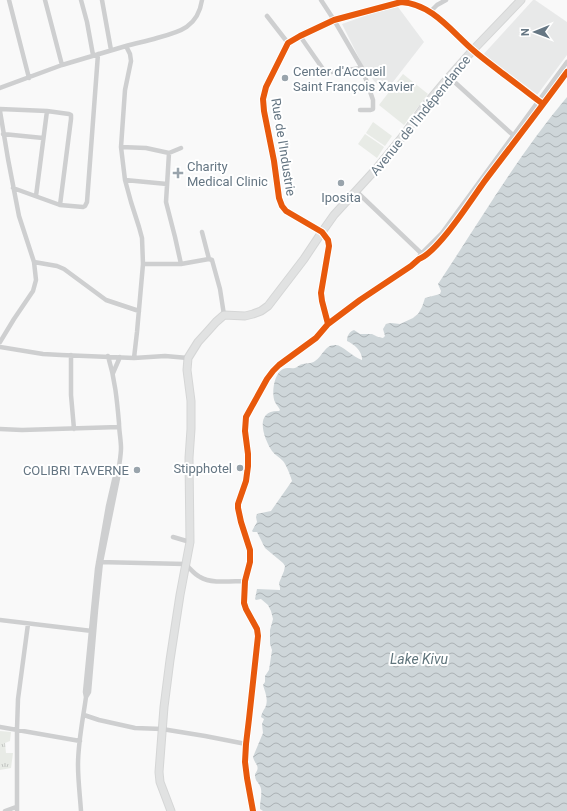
<svg xmlns="http://www.w3.org/2000/svg" width="567" height="811" viewBox="0 0 567 811" font-family="Roboto,sans-serif">
<style>
.built{fill:#e8e9e9}
.grass{fill:url(#grass-tufts)}
.green{fill:#e8ebe6}
.water{fill:url(#water-waves)}
.lines{fill:none;stroke-linecap:round;stroke-linejoin:round}
.highway-casing{stroke:#d5d6d6;stroke-width:9}
.minor{stroke:#cecfd0;stroke-width:4.5}
.highway{stroke:#e1e2e2;stroke-width:7}
.cycleway-casing{stroke:#fff;stroke-width:8}
.cycleway{stroke:#e8590c;stroke-width:6}
.poi-dot{fill:#99a4ac;stroke:#fff;stroke-width:1.5}
.labels{text-anchor:middle;stroke-width:4;stroke-linejoin:round;paint-order:stroke}
.poi-label{font-size:13px;fill:#657683;stroke:#fff;text-anchor:start}
.street-label{font-size:13px;fill:#657683;stroke:#fff}
.water-label{font-size:14px;font-style:italic;fill:#60757c;stroke:#fff}
</style>
<defs>
<pattern id="grass-tufts" width="24" height="20" patternUnits="userSpaceOnUse"><rect width="24" height="20" fill="#e8ebe6"/><path d="M3 7l-1-3M5 7V3M7 7l1-3M15 17l-1-3M17 17v-4M19 17l1-3" fill="none" stroke="#c0c3c0"/></pattern>
<pattern id="water-waves" width="16" height="10" patternUnits="userSpaceOnUse"><rect width="16" height="10" fill="#ced6d9"/><path d="M0 5q4-4 8 0t8 0" fill="none" stroke="#abb2b5"/></pattern>
</defs>
<rect width="100%" height="100%" fill="#f9f9f9"/>
<path class="built" d="M533,0H535L567,22V55L537,95L481,57Z
M398,7L424,42L386,91L374,81L363,66L342,24L373,13Z"/>
<path class="grass" d="M0,731L11,732L10,741L5,743L6,753H13L11,768L0,770Z"/>
<path class="green" d="M403,74L428,94L404,125L379,105Z
M373,122L392,136L385,146L366,133Z
M365,134L384,147L377,158L358,144Z"/>
<path class="water" d="M567,97V811H263L260,809V807C260,801 263,792 260,786C258,781 255,782 255,774C261,766 255,765 253,757L263,733L262,724L264,719L261,717C262,713 263,711 265,708C269,700 265,692 263,685L265,682V676L269,670L272,650L270,644V630L273,619L271,611L268,605L261,599L256,600L255,599L257,589L280,590V588L279,583L284,571L285,566L283,563L265,548L257,532H253L252,531L257,522L256,517L257,514L266,512L271,511L292,481C290,475 287,466 283,461C279,457 275,455 272,451C263,437 254,410 279,411L280,410C279,407 276,405 275,402C271,394 274,373 283,369C287,367 291,369 295,368C298,367 300,364 303,364C307,363 311,364 315,361C323,356 325,344 336,345C342,345 353,357 362,360C363,352 354,344 347,341C347,336 349,332 354,330L360,334H372L378,337L383,338L385,336L383,329L386,324L391,323L400,324L413,318L418,314L422,307L425,298L440,294L441,291L438,284C480,221 518,155 567,97Z"/>
<g class="lines">
<g class="highway-casing">
<path id="highway" d="M171,811L160,782L159,772L164,707L170,660L180,595L190,542L189,458L191,429V401L187,370L188,358L198,342L208,331L216,322L224,315L245,316L253,314L261,311L268,306L304,259L322,232L334,215L376,169L403,136L423,108L449,77L473,50L521,0"/>
</g>
<path class="minor" d="M9,0L29,78
M45,0L62,65
M81,0L87,22L93,55
M102,0L111,50
M321,0L334,20L362,68L373,100V109L370,110H360
M430,12L437,5L446,0
M267,16L288,43
M300,36L323,69L326,72H331L362,68
M126,46C137,43 147,41 157,38C180,32 198,27 202,0
M449,77L514,136
M0,88L62,65L126,46L130,54L131,61L125,90L121,147L125,180L131,202L139,227L142,238L143,264L137,332L134,358
M0,109L47,111L69,114L71,115V119L60,205
M0,111L8,159L19,216L34,262L36,280L33,291L14,319L0,342
M3,134L43,138
M121,147L146,148L169,153L181,148
M169,153L166,202L175,237L181,264
M125,180L167,184
M13,188L60,205L83,207L85,206L87,202L98,54
M356,191L423,255
M36,196L47,111
M202,232L209,259L212,260L220,289L224,315
M419,259L420,255L442,233L567,62
M34,262L57,266L64,269L106,300L139,311
M143,264H181L209,259
M328,324L322,301L321,293L329,246L328,240L322,232L286,211L282,206L279,198L274,161L264,111L263,99L266,87L288,43L300,36L334,20L401,2C432,4 451,31 473,50C482,58 492,65 502,73C516,83 529,94 543,104
M0,347L43,354L61,355L134,358L165,356L188,358
M71,355V395L74,429
M113,373L120,357
M0,429L22,430L119,427
M173,537L190,542
M98,562L185,564C190,568 194,574 200,577C211,584 232,581 245,581
M0,620L92,631
M86,697L85,692L97,569L108,506L114,480L115,477L118,473
M84,715L99,720L135,728L162,729L205,736L246,744
M0,727L80,741
M5,811L16,807
M17,811V729L18,699L28,624
M81,811C80,796 78,780 78,765C78,742 83,719 86,697L89,692L96,610L101,562L118,478C118,468 121,458 121,448C121,440 119,431 119,423C117,400 115,379 108,356
M253,811L247,778L245,762L246,744L249,719L258,636L257,629L246,609L244,603L245,581L250,562V550L241,522L238,508V504L246,481L248,466V454L245,431L246,417L267,379L273,371L279,365L316,338L328,324L360,300L411,266L419,259C438,252 471,200 484,182C512,145 540,109 567,72"/>
<use href="#highway" class="highway"/>
<g class="cycleway-casing">
<path id="cycleway" d="M328,324L322,301L321,293L329,246L328,240L322,232L286,211L282,206L279,198L274,161L264,111L263,99L266,87L288,43L300,36L334,20L401,2C432,4 451,31 473,50C482,58 492,65 502,73C516,83 529,94 543,104
M253,811L247,778L245,762L246,744L249,719L258,636L257,629L246,609L244,603L245,581L250,562V550L241,522L238,508V504L246,481L248,466V454L245,431L246,417L267,379L273,371L279,365L316,338L328,324L360,300L411,266L419,259C438,252 471,200 484,182C512,145 540,109 567,72"/>
</g>
<use href="#cycleway" class="cycleway"/>
</g>
<g class="poi-dot">
<circle cx="285" cy="78" r="4"/>
<path d="M176 167h4v4h4v4h-4v4h-4v-4h-4v-4h4z"/>
<circle cx="341" cy="183" r="4"/>
<circle cx="240" cy="468" r="4"/>
<circle cx="137" cy="470" r="4"/>
</g>
<g class="labels">
<g class="poi-label">
<text x="293" y="76">Center d'Accueil<tspan x="293" dy="15">Saint François Xavier</tspan></text>
<text x="187" y="171">Charity<tspan x="187" dy="15">Medical Clinic</tspan></text>
<text x="341" y="202" text-anchor="middle">Iposita</text>
<text x="232" y="473" text-anchor="end">Stipphotel</text>
<text x="129" y="475" text-anchor="end">COLIBRI TAVERNE</text>
</g>
<g class="street-label">
<text transform="translate(420 115) rotate(-51)" y="5">Avenue de l'Indépendance</text>
<text transform="translate(284 147) rotate(81)" y="5">Rue de l'Industrie</text>
</g>
<g class="water-label">
<text x="419" y="664">Lake Kivu</text>
</g>
</g>
<g transform="translate(535 32) rotate(269)" stroke="#ffffff" stroke-width="3" paint-order="stroke">
<path d="M0-3L7 15L0 10L-7 15Z" fill="#657683"/>
<text y="-6" font-size="11" font-weight="bold" text-anchor="middle" fill="#657683">N</text>
</g>
</svg>
